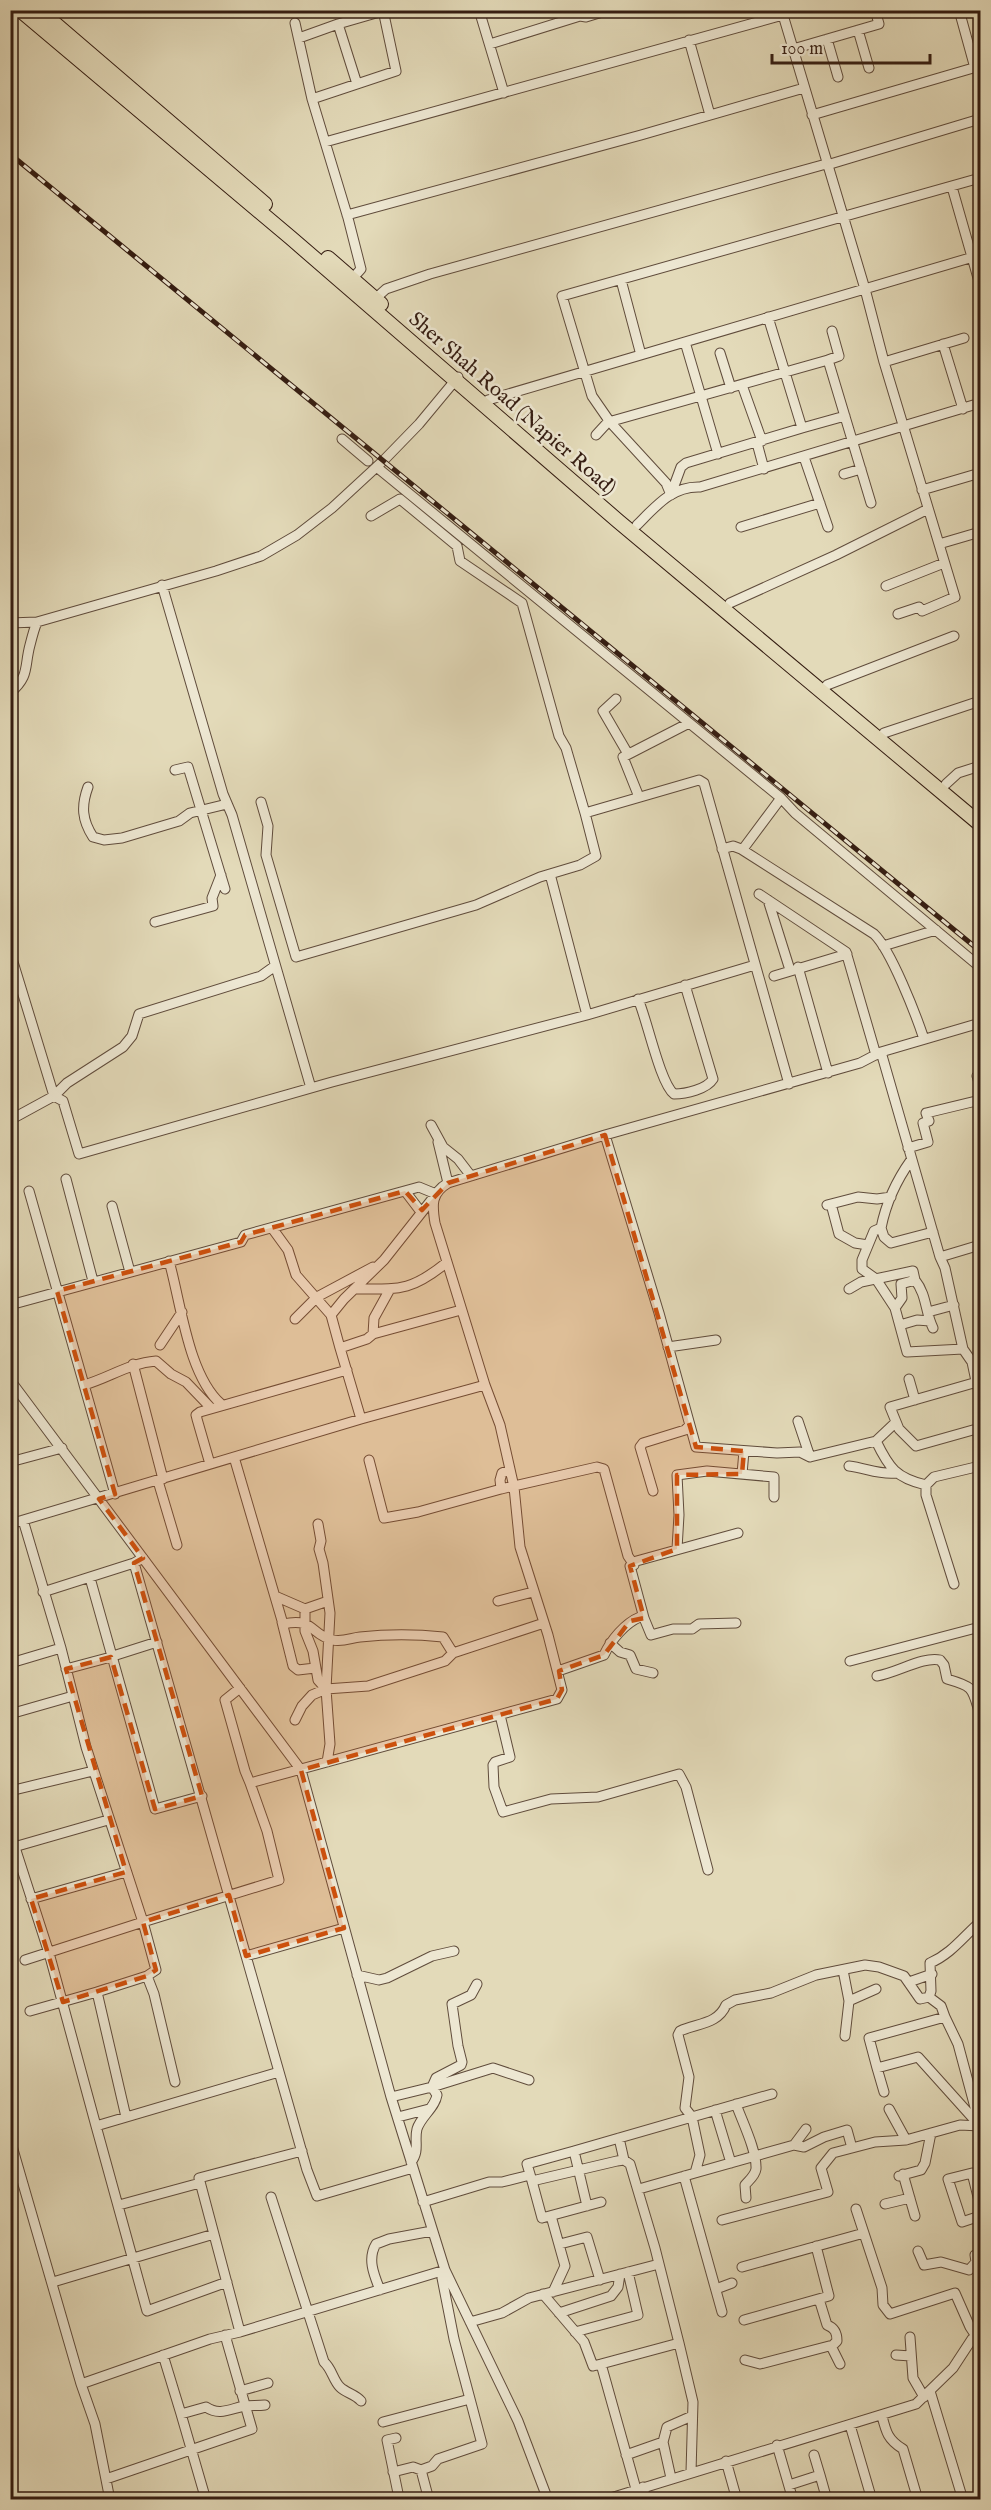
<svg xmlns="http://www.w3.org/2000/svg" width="991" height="2510" viewBox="0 0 991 2510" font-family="'IM FELL English',serif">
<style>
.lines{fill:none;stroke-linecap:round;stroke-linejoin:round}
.minor-casing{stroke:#604c3c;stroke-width:11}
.primary-casing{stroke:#351d12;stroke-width:16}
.minor{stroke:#ede7d2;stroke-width:9}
.primary{stroke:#e3dab9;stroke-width:14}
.rail-casing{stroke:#351d12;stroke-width:5}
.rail{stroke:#ede7d2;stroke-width:3;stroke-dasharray:9;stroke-linecap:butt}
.marked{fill:#cd500d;fill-opacity:0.2;stroke:#cd500d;stroke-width:4.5;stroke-dasharray:12 8;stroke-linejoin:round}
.labels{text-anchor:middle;stroke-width:5;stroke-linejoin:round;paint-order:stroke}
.street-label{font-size:21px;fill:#351d12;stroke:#ede7d2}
</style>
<rect width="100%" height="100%" fill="#e3dab9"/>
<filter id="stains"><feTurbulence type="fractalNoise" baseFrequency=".00333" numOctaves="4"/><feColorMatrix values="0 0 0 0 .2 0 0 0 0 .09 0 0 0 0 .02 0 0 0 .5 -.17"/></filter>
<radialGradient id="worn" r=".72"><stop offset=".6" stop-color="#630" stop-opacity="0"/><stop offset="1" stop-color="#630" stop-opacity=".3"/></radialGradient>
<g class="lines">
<g class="minor-casing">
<path id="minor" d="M479,10L504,93
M959,10L975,68
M579,13L580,16L586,17L609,10
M783,15L865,289L884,362
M295,23L312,99L348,218L361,269L352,279
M338,24L357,84
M858,30L869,68
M299,38L338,24L383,11
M827,39L838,77
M689,40L710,115
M490,44L580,16
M793,49L879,24L875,10
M312,99L396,71L383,10
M812,115L980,66
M325,142L783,15L782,10
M827,165L980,119
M952,187L980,285
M347,215L641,135L804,88
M621,280L641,355
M375,299L386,289L430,274L826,164
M768,317L802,428L845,416
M832,331L839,356L828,360L871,503
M685,342L718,454
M943,344L963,409
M720,353L731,388
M742,385L762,441
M488,400L980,255
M596,435L607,423L612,421L828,360
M342,439L368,461
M757,443L764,469
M804,457L828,527
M379,469L781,798L795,813L980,967
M844,474L861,469
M922,490L980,473
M671,494L681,467L686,463L802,428
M671,495L666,483L610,422L592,396L562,296L980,178
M371,516L400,499L457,546L460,561L522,603L559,736L566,748L585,813
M637,525C656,506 672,486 700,487L980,403
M741,527L820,503
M939,544L980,532
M162,585L223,794L232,815L311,1088
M886,586L944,563
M730,603L836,555L928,509
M898,614L919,607L922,611L955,597L884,362L964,338
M10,623L37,622L216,571L261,556L297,535L332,508L384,460L419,424L458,377
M827,685L954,636
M10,693C30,676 24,667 30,645C32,637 34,629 37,622
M616,699L603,711L628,754
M884,733L980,701
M175,770L188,767L225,889
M946,784L958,773L980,766
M88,787C81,806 82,820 93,837L104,840L122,838L179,821L190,813L227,804
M639,797L623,757L689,723
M261,802L268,826L266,855L296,957L476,905L540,877L580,865L596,856L585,813L699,780L704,783L789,1084
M722,849L733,846L741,849L874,934C891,950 916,1015 924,1039
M743,849L781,798
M550,874L587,1015
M759,894L846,952L876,1055
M768,900L790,970
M155,922L213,906L212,898L221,875
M883,946L936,930
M10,952L54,1096L63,1101L79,1154L332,1082L587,1015L755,965
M798,967L828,1073
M774,976L847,954
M638,999C647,1019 660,1083 674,1094C686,1094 707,1089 713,1079L685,985
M881,1052L940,1257L980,1245
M980,1075L977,1076L980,1086
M10,1120L54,1096L67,1083L123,1047L132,1036L139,1014L261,976L275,966
M431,1125L443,1147L458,1159L471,1176
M605,1135L659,1313L696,1447L777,1453L800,1452L810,1457L876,1441L895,1423
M438,1142L448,1183
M908,1148L928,1142L923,1123L929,1121L926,1113L980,1100
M66,1179L93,1281
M29,1191L115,1494
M405,1191L421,1212
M831,1204L839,1234L855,1243L868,1245
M827,1205L858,1197L877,1199L891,1197
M112,1206L130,1272
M272,1228L288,1250L296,1275L331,1315L340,1348L367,1339L373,1334L461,1310
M881,1228C886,1203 896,1181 911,1160
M940,1257L945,1268L963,1349
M169,1261C181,1303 188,1375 221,1404
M915,1280C927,1295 925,1312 933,1328
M354,1289C399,1289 410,1292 446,1263
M849,1289L861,1282L913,1271L915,1280L901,1284L902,1298L895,1308L907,1352L963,1349L972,1362L976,1381
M10,1305L241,1242L245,1235L419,1187L436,1194
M895,1308L876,1279L862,1269V1260L874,1231L881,1228L884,1237L891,1243L933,1232
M928,1312L954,1305
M331,1315L344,1299L384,1260L433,1198
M295,1319L317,1297L373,1267
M900,1325L917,1320L930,1321
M373,1334L374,1318L390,1289
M160,1345L182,1312
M668,1347L716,1340
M340,1348L361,1419
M133,1364L163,1479
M909,1379L915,1400
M10,1380L301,1770L391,2097L445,2270L518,2421L548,2500
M980,1380L976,1381L980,1394
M977,1382L890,1407L899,1429L916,1446L980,1428
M84,1385C109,1378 129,1363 156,1361L171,1374L186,1382L211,1408
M798,1421L810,1457
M876,1441C889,1468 896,1478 926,1485
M234,1457L283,1624C315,1617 310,1635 333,1640C343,1642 351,1638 360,1637C388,1634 415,1634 443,1637L453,1653
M369,1460L384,1518L418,1512L501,1489L597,1467L604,1469L628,1556L634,1565L630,1566L644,1618
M10,1462L62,1448
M210,1464L197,1419L196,1415L200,1412L347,1370
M849,1466C866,1468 879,1475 896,1473
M742,1474L744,1451
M158,1481L177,1545
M501,1489L500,1480L502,1473L510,1470
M653,1491L640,1447L643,1443L685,1430L690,1425
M23,1520L61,1648
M10,1524L361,1419L485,1385
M318,1524L321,1541L319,1549L323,1563L330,1613L326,1689L330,1744L327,1762
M677,1549L679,1515L677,1475L707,1471L774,1477V1497
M143,1558L134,1563L307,2170L317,2196L413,2168
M633,1562L738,1533
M90,1578L155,1809L202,1796
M954,1584L926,1495V1485L934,1477L980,1466
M43,1592L134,1563
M275,1596L305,1609L328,1601
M498,1601L533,1592
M305,1609V1631L313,1651L318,1680L326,1689
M282,1622L293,1666L298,1670L315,1668
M610,1643L620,1652L630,1655L636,1669L653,1673
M10,1648L14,1662L61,1648L86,1747L143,1922L25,1960
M113,1656L157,1642
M850,1661L980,1627
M66,1669L111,1657
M558,1671L604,1655C611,1640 625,1623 640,1617L644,1618L651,1635L673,1629H692L699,1624L736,1623
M877,1676C897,1673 923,1656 940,1660L944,1665L947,1679C975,1687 972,1688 980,1715
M240,1688L225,1700L245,1771L250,1783
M10,1714L73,1696
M500,1715L510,1757L495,1762L493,1765L494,1787L503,1812L551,1799L598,1797L679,1774L686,1787L708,1870
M295,1720L302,1706L312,1695L326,1689L368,1686L445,1661L453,1653L544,1623
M10,1791L93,1771
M10,1832L49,1953L96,2126
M14,1847L108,1820
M31,1899L126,1872
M246,1956L344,1928
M843,1970L849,2001L845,2036
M357,1975L379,1980L387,1978L432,1956L454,1951
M909,1982L932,1974
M929,1997L941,2006L945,2017
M849,2001L876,1989
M30,2011L97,1992
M945,2017L958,2044L980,2126L918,2057L877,2068L869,2038Z
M877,2068L884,2092
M175,2082L154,1994L147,1976L156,1970L143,1922L279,1880L267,1831L250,1783L557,1699L562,1690L548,1635L520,1547L514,1487L500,1425L485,1385L435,1223C432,1205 431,1193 448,1183L605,1135L860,1063L881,1052L980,1023
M391,2097L432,2087L436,2078L461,2065L462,2062L458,2046L452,2004L471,1995L477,1984
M736,2104C742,2121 757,2151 756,2169C755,2176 749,2180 745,2185L746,2198
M889,2109L906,2140
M715,2110L731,2163
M126,2117L97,1992L147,1976
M398,2117L429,2109
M619,2138L624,2160
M10,2139L81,2384L95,2424L110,2500
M794,2145L806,2129
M574,2151L772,2094
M411,2162C420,2151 414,2141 417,2129C421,2116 435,2108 437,2095L432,2087L493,2068L529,2080
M695,2173L794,2145L804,2147L824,2137L847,2130L852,2148L875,2142L906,2140L960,2125L980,2126
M903,2174L915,2216
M684,2176L722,2312
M899,2176L921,2170L925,2163L931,2133
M532,2181L527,2164L574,2151L587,2206
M639,2189L695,2173L700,2155L692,2117L685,2108L689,2077L678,2035L680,2031C698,2023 718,2024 726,2005L735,2000L771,1993L816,1975L865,1965L879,1967L904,1976L920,1999L929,1997L931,1991L930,1963C951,1954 963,1937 980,1922
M271,2197L324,2362C332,2369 333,2380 340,2387C346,2393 355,2394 361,2401
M423,2202L489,2182H502L530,2175
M601,2202L542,2218L532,2181L617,2161L624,2160L630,2164L655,2248L679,2343
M885,2204L910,2198
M119,2205L200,2183
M980,2205L972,2173L948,2179L962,2222L980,2216
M856,2209L882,2288L883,2305L890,2314L955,2293L970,2327L976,2336
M551,2216L565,2266L553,2292
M722,2220L828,2192L821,2168L833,2153L852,2148
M560,2244L587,2237L600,2280
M918,2251L924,2265L941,2262L969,2270L976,2262L975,2255L980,2253
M742,2267L864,2233
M53,2282L214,2234
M227,2282L147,2311L96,2126L279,2072
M716,2289L732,2283
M380,2290C374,2275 367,2259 376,2244L389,2239L432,2231
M543,2294L584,2342L593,2366L601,2364
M559,2313L611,2296L618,2287L620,2274
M744,2320L829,2296L816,2246
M470,2322L502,2313L529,2298L659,2264
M240,2332L199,2178L302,2151
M575,2332L638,2315L628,2272
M910,2337L913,2378L924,2397
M831,2346L840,2364
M163,2355L181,2414L206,2407C219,2416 230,2409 244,2406C251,2405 258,2406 265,2405
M896,2355L911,2356
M745,2360L760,2364L833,2345L837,2341C837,2333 835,2328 827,2325L819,2299
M81,2384L210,2339L240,2332L445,2270
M240,2391L268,2383
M930,2391L963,2500
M181,2414L206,2500
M882,2416C886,2432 888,2440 903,2449L918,2500
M383,2422L470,2399
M850,2425L872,2500
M396,2438L387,2440L399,2498L396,2500
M663,2442L671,2478
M777,2445L793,2500
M626,2455L663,2442L667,2427L692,2416
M726,2461L737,2500
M393,2472L413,2467L421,2470
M820,2475L827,2500
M106,2479L252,2429L225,2335
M789,2485L820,2475L814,2455
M643,2487L646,2500
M636,2489L601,2364L679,2343L693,2402L691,2472
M429,2500L421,2470L432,2466L438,2459L482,2444L454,2339L442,2278L445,2270
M604,2500L916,2404L953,2368L972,2339L980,2334"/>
</g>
<g class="primary-casing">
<path id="primary" d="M20,10L291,238L618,521L980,824
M39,10L265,204
M328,258L381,304"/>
</g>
<use href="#minor" class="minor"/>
<use href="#primary" class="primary"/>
<g class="rail-casing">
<path id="rail" d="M10,154L980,951"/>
</g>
<use href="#rail" class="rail"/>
</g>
<path class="marked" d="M605,1135L696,1447L744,1451L742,1474L677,1475V1549L630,1566L644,1618L630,1621L604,1655L559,1671L562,1690L557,1699L301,1770L344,1928L246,1956L229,1895L143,1922L156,1970L147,1976L63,2002L31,1899L126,1872L66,1669L111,1657L155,1809L202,1796L134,1563L143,1558L99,1499L115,1494L57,1291L241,1242L245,1235L405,1191L422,1210L448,1183Z"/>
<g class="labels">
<g class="street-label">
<text transform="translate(513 403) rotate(41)" y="7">Sher Shah Road (Napier Road)</text>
</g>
</g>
<rect width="991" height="2510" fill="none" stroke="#e3dab9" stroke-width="36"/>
<rect x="12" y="12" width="967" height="2486" fill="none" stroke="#351d12" stroke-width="3"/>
<rect x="18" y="18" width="955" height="2474" fill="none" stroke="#351d12" stroke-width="1.5"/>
<path d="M772 54v9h158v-9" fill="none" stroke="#351d12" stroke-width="3"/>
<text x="781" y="54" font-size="18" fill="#351d12" stroke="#ede7d2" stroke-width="4.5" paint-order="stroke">100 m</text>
<rect width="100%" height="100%" filter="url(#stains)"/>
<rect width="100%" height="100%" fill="url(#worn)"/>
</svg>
